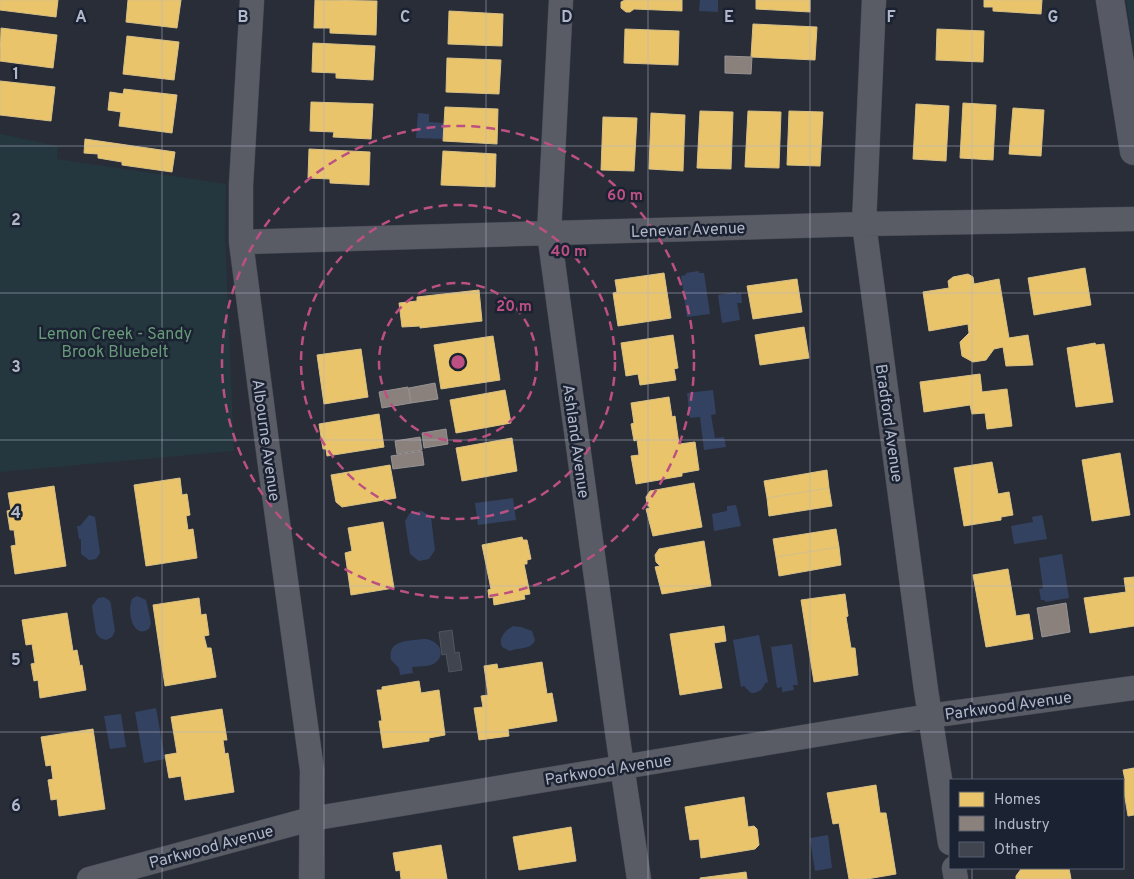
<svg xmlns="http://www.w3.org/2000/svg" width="1134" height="879" viewBox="0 0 1134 879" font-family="Overpass,sans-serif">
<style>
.green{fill:#25373e}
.water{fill:#344262}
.homes{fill:#e9c46a;stroke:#d8c086}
.industry{fill:#8a817c;stroke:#969293}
.building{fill:#40444e;stroke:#50555f}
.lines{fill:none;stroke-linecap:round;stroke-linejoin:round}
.street-casing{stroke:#444851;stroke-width:25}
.secondary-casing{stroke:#444851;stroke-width:29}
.street{stroke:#595c65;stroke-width:24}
.secondary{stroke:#575a64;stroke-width:28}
.grid{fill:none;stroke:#b2b8c9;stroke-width:1;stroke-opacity:0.55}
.ring{fill:none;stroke:#bc5082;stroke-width:2.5;stroke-dasharray:9 6}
.labels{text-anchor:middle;stroke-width:5;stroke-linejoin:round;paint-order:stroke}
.street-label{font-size:16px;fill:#b2b8c9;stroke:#1b2232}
.park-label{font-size:16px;fill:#689b79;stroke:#1b2232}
.grid-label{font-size:16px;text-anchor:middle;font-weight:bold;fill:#b2b8c9;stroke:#1b2232;stroke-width:5;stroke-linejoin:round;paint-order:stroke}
.centre{fill:#bc5082;stroke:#1b2232;stroke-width:2.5}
.ring-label{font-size:15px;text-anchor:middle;font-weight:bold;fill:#bc5082;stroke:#1b2232;stroke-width:5;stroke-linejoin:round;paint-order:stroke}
</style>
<rect width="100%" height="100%" fill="#282d38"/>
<path class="green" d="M1126,0H1134V51Z
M0,134L58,146L57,159L226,184L225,232L234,451L0,472Z"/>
<path class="water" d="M700,0H718V12L699,11Z
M418,113L429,114V122L445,123L444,139L416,138Z
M699,271V273H704L710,314L687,317L681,276L686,275V273Z
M736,292V294L741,293L742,303H737L740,320L722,323L718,295Z
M713,390L716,414L711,415L715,438L724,437L726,447L704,450L700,417L690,418L687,393Z
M513,498L516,520L478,525L475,503Z
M736,505L741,526L714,531L712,514L727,511V506Z
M422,511L431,517L435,550L429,559L419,561L410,554L405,521L410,513Z
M89,515L95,517L100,553L96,559L89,560L81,554V539H79L77,526H80Z
M1042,515L1047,539L1014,544L1011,526L1033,522L1032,517Z
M1062,554L1069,598L1045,602V600H1041L1039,589L1043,588L1039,558Z
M137,596L146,600L151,623L149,629C132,640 127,610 132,599Z
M104,597L110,601L111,605L115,631L112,637L106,640L100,638L96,633L92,606L98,598Z
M513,626L521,627L532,631L535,640C531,650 520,647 510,651L502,647C498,637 505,631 513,626Z
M759,635L768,682L765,683C763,689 759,693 751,693L744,686L741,687L733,640Z
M424,639C437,639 448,653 435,663C430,667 419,666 412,667L413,673L400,675L399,668L391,660C387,639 410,641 424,639Z
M792,644L798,685H793L794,690L782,692V687L777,688L771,647Z
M156,708L165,759L144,763L135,712Z
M121,714L126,747L110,749L104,716Z
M828,835L832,868L815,871L810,838Z"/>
<path class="homes" d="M0,0H58L56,17L0,10Z
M128,0H181L177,28L126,22Z
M315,0L377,1L376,35L330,33V28H314Z
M625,0H682V11L634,9L630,12H626L621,8V2Z
M756,0H810V12L756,9Z
M984,0H1042L1041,14L993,11V7H984Z
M449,11L503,14L502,46L448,44Z
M753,24L817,27L815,60L751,57Z
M1,28L57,35L53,68L0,61Z
M625,29L679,31L678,65L624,63Z
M937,29L984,31L983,62L936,60Z
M127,36L179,42L174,80L123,74Z
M313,43L375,46L373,80L336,78V73L312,72Z
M447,58L501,60L499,94L446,92Z
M0,81L55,87L51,121L0,115Z
M124,89L177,95L172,133L119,126L121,112L108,110L110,92L123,94Z
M311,102L373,104L371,139L333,137L334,132L310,131Z
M963,103L996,105L993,160L960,158Z
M916,104L949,106L946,161L913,159Z
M445,107L498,109L497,144L443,141Z
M1013,108L1044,110L1041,156L1009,154Z
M700,111L733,112L731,169L697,168Z
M748,111L781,112L779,168L745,167Z
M789,111L823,112L820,166L787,165Z
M651,113L685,115L683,171L649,169Z
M603,117L637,118L634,171L601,170Z
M85,139L175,152L172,172L122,165V162L98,158V154L84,153Z
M309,149L370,152L369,185L330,183V179L308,178Z
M443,151L496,154L495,187L441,185Z
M1085,268L1091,305L1034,315L1028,278Z
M664,273L671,318L618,326L613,293L617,292L615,280Z
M968,274L973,277L974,284L999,279L1009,338L1028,335L1033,365L1006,366L1003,347L994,349L986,360L973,362L962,356L960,342L969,333L968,324L929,331L923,292L949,288L948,281L953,277Z
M797,279L802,312L753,319L747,286Z
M479,290L482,321L420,328V326L402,327L399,303L417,301V297Z
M804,327L809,358L760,365L755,335Z
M673,335L678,368L674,369L676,380L640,385L638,374L626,376L621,343Z
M493,336L500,380L441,389L434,345Z
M1095,343L1096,345L1104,344L1113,402L1076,407L1067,348Z
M361,349L368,397L324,404L317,355Z
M980,374L982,392L1007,389L1012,426L987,429L985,413L972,414L970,405L924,412L920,382Z
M505,390L511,423L456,433L450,400Z
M669,397L672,417L675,416L679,444L695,442L699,470L682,473V476L636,484L631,456L639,455L637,440L634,441L631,424L634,423L631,403Z
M379,414L384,447L327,456L326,449H323L319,424Z
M512,438L517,471L462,481L456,448Z
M1120,453L1130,515L1092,521L1082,460Z
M992,462L998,494L1009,492L1013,515L1001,517V520L964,526L954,468Z
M390,465L396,498L342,507L336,502L331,475Z
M827,470L829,488L767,498L764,481Z
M180,478L182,495L187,494L190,515L186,516L188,530L193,529L197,558L146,566L134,485Z
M694,483L702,527L653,536L646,509L650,508L647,504L646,497L650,491Z
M54,486L66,566L15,574L11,546L16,545L14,530H10L7,511L11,510L8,493Z
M829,488L832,506L769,516L767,498Z
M383,522L394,588L351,595L345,553L352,551L348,528Z
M836,529L839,547L776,557L773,539Z
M522,537L523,540H527L531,559L527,560V564H524L530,594L524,595L525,599L494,605L493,597L489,598L488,590L491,589L482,545Z
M704,541L711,586L662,594L655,567L660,566L656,562L655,555L659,549Z
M839,547L841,565L779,576L776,557Z
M1008,569L1016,616L1029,614L1033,639L986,647L973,575Z
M1134,577V626L1090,633L1084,598L1126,592L1124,578Z
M845,594L848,616L846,617L851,648H855L858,675L814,682L801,600Z
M199,598L201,615L206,614L209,635L204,636L207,648H211L216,677L165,686L153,605Z
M67,613L73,651L77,650L80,666L82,665L86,690L40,698L38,680L34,681L31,664L35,663L32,644L26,645L22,620Z
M724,626L726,641L714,643L722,688L680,695L670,634Z
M542,662L547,694L552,693L557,721L508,729L509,736L479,740L474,708L483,707L481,696L488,695L484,666L497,664L498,669Z
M419,681L421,693L439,690L445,735L429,738V741L383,748L379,721H382L377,690H382V687Z
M222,709L227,740H223L225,754L228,753L234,792L185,800L181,776L169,778L165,755L177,753L171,717Z
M93,729L105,809L59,816L57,799L51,800L48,780L53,779L51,765L46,766L41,737Z
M1134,768V815L1128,816L1122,780H1125L1123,770Z
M876,785L880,813H886L896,874L867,879H849L839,823L833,824L827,793Z
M744,797L748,827L754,826L757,829L759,845L755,849L701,858L699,839L690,840L685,807Z
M571,827L576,861L519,870L513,837Z
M441,845L447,879H401L400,870L396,871L393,853Z
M1026,868H1069L1071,879H1016V876L1021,869Z
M746,872L747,879H700V878Z"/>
<path class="industry" d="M725,56L752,57L751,74L725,73Z
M435,383L438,399L411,403L409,388Z
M408,387L411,403L382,408L379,392Z
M446,429L448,444L424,448L422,433Z
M420,437L422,450L397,454L395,441Z
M422,451L424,465L393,469L391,456Z
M1066,603L1070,632L1042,637L1037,608Z"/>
<path class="building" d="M452,630L455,653L459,652L462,670L449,672L446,654L442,655L439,632Z"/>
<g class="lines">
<g class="street-casing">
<path id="street" d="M252,0L241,185V242L269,458L312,770L311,879
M561,0L549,233L618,739L639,879
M874,0L864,224L926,690L950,843
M241,242L864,224L1134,219
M954,868L956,879
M89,879L311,819L929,716L1134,688"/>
</g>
<g class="secondary-casing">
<path id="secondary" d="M1110,0L1134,151"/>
</g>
<use href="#street" class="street"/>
<use href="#secondary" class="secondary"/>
</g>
<path class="grid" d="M162,0V879M324,0V879M486,0V879M648,0V879M810,0V879M972,0V780M0,146H1134M0,293H1134M0,440H1134M0,586H1134M0,732H1134M972,868V879"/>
<g class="ring">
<circle cx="458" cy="362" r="79"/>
<circle cx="458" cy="362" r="157"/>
<circle cx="458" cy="362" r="236"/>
</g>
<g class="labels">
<g class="street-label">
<text transform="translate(688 229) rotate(-2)" y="6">Lenevar Avenue</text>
<text transform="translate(890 423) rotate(82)" y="6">Bradford Avenue</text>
<text transform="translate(267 440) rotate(82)" y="6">Albourne Avenue</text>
<text transform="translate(577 441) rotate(82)" y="6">Ashland Avenue</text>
<text transform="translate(1008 705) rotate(-8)" y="6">Parkwood Avenue</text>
<text transform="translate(608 769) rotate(-9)" y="6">Parkwood Avenue</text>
<text transform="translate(211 846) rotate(-15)" y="6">Parkwood Avenue</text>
</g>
<g class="park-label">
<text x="115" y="339">Lemon Creek - Sandy<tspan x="115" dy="18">Brook Bluebelt</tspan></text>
</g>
</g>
<g class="grid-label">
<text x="81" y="22">A</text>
<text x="243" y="22">B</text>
<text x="405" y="22">C</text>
<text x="567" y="22">D</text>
<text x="729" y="22">E</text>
<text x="891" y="22">F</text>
<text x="1053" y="22">G</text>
<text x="16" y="79">1</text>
<text x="16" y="225">2</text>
<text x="16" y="372">3</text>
<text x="16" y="518">4</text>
<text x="16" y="665">5</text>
<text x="16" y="811">6</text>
</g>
<circle cx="458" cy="362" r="8" class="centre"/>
<g class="ring-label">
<text x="625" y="200">60 m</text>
<text x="569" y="256">40 m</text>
<text x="514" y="311">20 m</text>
</g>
<rect x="949" y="779" width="175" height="90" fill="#1b2232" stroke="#575e6e"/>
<rect x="959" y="792" width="25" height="15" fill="#e9c46a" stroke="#575e6e"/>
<text x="994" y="804" font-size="15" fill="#b2b8c9">Homes</text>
<rect x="959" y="816" width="25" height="15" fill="#8a817c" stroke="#575e6e"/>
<text x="994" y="829" font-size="15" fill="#b2b8c9">Industry</text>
<rect x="959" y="842" width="25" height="15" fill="#40444e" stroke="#575e6e"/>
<text x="994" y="854" font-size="15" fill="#b2b8c9">Other</text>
</svg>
